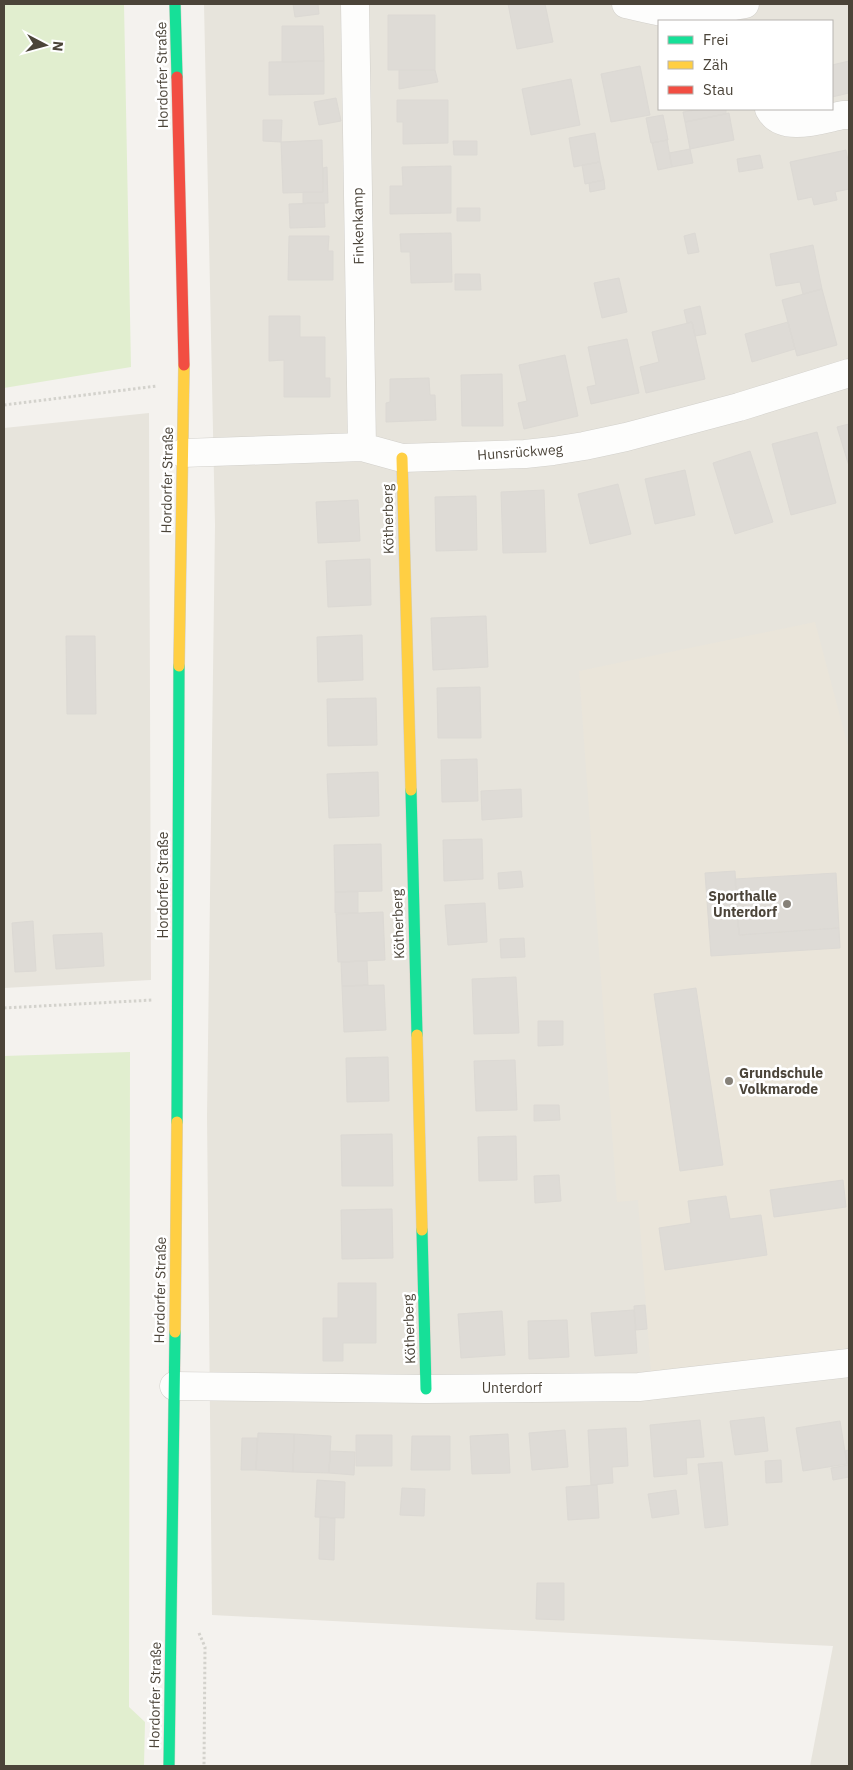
<svg xmlns="http://www.w3.org/2000/svg" width="853" height="1770" viewBox="0 0 853 1770" font-family="'IBM Plex Sans',sans-serif">
<style>
.residential{fill:#e7e4dc;fill-rule:evenodd}
.education{fill:#eae5da}
.green{fill:#e1eecf}
.building{fill:#dedbd6;stroke:#dcd9d4}
.lines{fill:none;stroke-linecap:round;stroke-linejoin:round}
.street-casing{stroke:#d2d0cb;stroke-width:29}
.fast-casing{stroke:#d3cfc5;stroke-width:12}
.slow-casing{stroke:#d3cfc5;stroke-width:12}
.jam-casing{stroke:#d3cfc5;stroke-width:12}
.path{stroke:#d3d2cc;stroke-width:3;stroke-dasharray:2.5 2.5;stroke-linecap:butt}
.street{stroke:#fdfdfc;stroke-width:28}
.fast{stroke:#16e098;stroke-width:11}
.slow{stroke:#ffcf43;stroke-width:11}
.jam{stroke:#f24e42;stroke-width:11}
.poi-dot{fill:#868178;stroke:#fff;stroke-width:2}
.labels{text-anchor:middle;stroke-width:5;stroke-linejoin:round;paint-order:stroke}
.street-label{font-size:14px;fill:#4b4439;stroke:#fff}
.poi-label{font-size:14px;font-weight:bold;fill:#4b4439;stroke:#fff;text-anchor:end}
</style>
<rect width="100%" height="100%" fill="#f4f2ee"/>
<path class="residential" d="M204,4H849V1766H810L833,1646L212,1615L207,1116L215,525ZM659,21H832V109H659Z
M149,413L151,980L4,988V428Z"/>
<path class="education" d="M815,622L849,750V1348L651,1372L638,1200L617,1202L579,671Z"/>
<path class="green" d="M4,4H124L131,367L4,388Z
M130,1052L129,1707L145,1722L144,1766H4V1056Z"/>
<path class="building" d="M293,4H318L319,14L295,17Z
M508,4H545L553,42L517,49Z
M388,15H435V70H388Z
M282,26H323L324,61L282,62Z
M324,61V94L269,95V62Z
M849,61V93L832,97V65Z
M640,66L650,115L611,122L601,74Z
M399,70H435L438,82L399,89Z
M571,79L580,125L531,135L522,89Z
M336,98L341,121L319,125L314,102Z
M397,100H448V143L403,144V122H397Z
M701,109H726V114L685,122L683,112Z
M729,113L734,140L690,149L685,122Z
M663,115L668,140L651,143L646,118Z
M263,120H282L281,142L263,141Z
M595,133L600,162L574,167L569,138Z
M322,140L323,192L283,193L281,142Z
M667,140L672,167L658,170L652,143Z
M453,141H477V155H454Z
M690,149L693,163L672,167L669,153Z
M846,150L849,166V189L835,192L837,200L814,205L812,197L798,200L790,162Z
M760,155L763,168L739,172L737,159Z
M600,162L604,180L585,184L582,165Z
M451,166V213L390,214V186H403L402,167Z
M327,167L328,203H303V192H323V168Z
M604,180L605,189L590,192L589,183Z
M324,203L325,227L290,228L289,204Z
M457,208H480V221H457Z
M451,233L452,282L411,283L410,252H401L400,234Z
M695,233L699,252L688,254L684,236Z
M289,236H329L328,251H333V280H288Z
M813,245L822,289L803,294L800,282L776,286L770,254Z
M455,274H480L481,290H455Z
M619,278L627,312L602,318L594,283Z
M822,289L837,345L797,356L782,300Z
M700,306L706,334L695,336L692,322L687,323L684,310Z
M269,316H300V337H325V378H330V397H284V360L269,361Z
M692,322L705,379L646,393L640,367L659,362L652,332Z
M788,322L795,349L752,362L745,334Z
M627,339L639,393L591,404L587,387L596,385L588,347Z
M565,355L578,416L524,429L518,403L527,401L519,365Z
M502,374L503,426H462L461,375Z
M429,378L430,395H435L436,420L386,422V403L390,402V379Z
M849,424V466L837,427Z
M817,432L836,503L791,515L772,444Z
M750,451L773,522L735,534L713,463Z
M685,470L695,515L655,524L645,479Z
M618,484L631,534L590,544L578,494Z
M544,490L546,552L503,553L501,492Z
M476,496L477,550L436,551L435,497Z
M358,500L360,541L318,543L316,502Z
M370,559L371,605L328,607L326,561Z
M486,616L488,667L433,670L431,618Z
M362,635L363,680L318,682L317,637Z
M66,636H95L96,714H67Z
M480,687L481,738H438L437,688Z
M376,698L377,745L328,746L327,699Z
M477,759L478,801L442,802L441,760Z
M378,772L379,816L329,818L327,774Z
M521,789L522,817L482,820L481,791Z
M482,839L483,879L444,881L443,840Z
M381,844L382,891L335,892L334,845Z
M521,871L523,887L499,889L498,873Z
M735,871L739,935L839,928L840,948L711,956L705,873Z
M836,873L839,928L739,935L735,879Z
M358,891V913H335V892Z
M485,903L487,942L448,945L445,905Z
M383,912L385,960L338,962L336,914Z
M33,921L36,971L15,972L12,923Z
M102,933L104,966L56,969L53,935Z
M524,938L525,957L501,958L500,939Z
M367,961L368,985L342,986L341,962Z
M516,977L519,1033L474,1034L472,979Z
M384,985L386,1030L344,1032L342,986Z
M696,988L723,1165L680,1171L654,994Z
M538,1021H563V1045L538,1046Z
M388,1057L389,1101L347,1102L346,1058Z
M515,1060L517,1110L476,1111L474,1061Z
M534,1105H559L560,1120L534,1121Z
M392,1134L393,1186H342L341,1135Z
M516,1136L517,1180L479,1181L478,1137Z
M559,1175L561,1201L535,1203L534,1176Z
M843,1180L846,1207L774,1217L770,1190Z
M726,1196L730,1219L761,1215L767,1255L665,1270L659,1228L691,1223L688,1201Z
M392,1209L393,1258L342,1259L341,1210Z
M338,1283H376V1343H343V1361H323V1318H338Z
M645,1305L647,1329L636,1330L634,1306Z
M634,1310L637,1353L595,1356L591,1313Z
M502,1311L505,1355L461,1358L458,1314Z
M567,1320L569,1357L529,1359L528,1321Z
M764,1417L768,1451L735,1455L730,1421Z
M700,1420L704,1457L686,1458L687,1474L654,1477L650,1425Z
M840,1421L847,1464L803,1471L796,1428Z
M626,1428L628,1466L612,1467L613,1483L591,1485L588,1430Z
M565,1430L568,1467L532,1470L529,1433Z
M258,1433L294,1434L293,1472L256,1470Z
M294,1434L331,1436L329,1473L293,1472Z
M508,1434L510,1473L472,1474L470,1436Z
M356,1435H392V1466H356Z
M412,1436H450V1470H411Z
M242,1438H257L256,1470H241Z
M849,1450V1477L833,1480L831,1468L848,1465L845,1451Z
M330,1451L355,1452L354,1475L329,1473Z
M781,1460L782,1482L766,1483L765,1461Z
M722,1462L728,1525L705,1528L698,1464Z
M317,1480L345,1482L344,1518L315,1517Z
M597,1485L599,1518L568,1520L566,1487Z
M402,1488L425,1489L424,1516L400,1515Z
M676,1490L679,1514L652,1518L648,1494Z
M320,1517L335,1518L334,1560L319,1559Z
M537,1583H564V1620L536,1619Z"/>
<g class="lines">
<g class="street-casing">
<path id="street" d="M355,4L362,447
M626,4C648,9 672,16 695,13C712,11 729,7 745,4
M769,109C782,134 822,119 843,115H849
M183,453L362,447L402,458L525,454L553,451L584,446L626,437L739,407L849,373
M174,1386L426,1389L639,1387L849,1363"/>
</g>
<g class="fast-casing">
<path id="fast" d="M175,4L177,77
M411,790L417,1035
M177,1122L179,666
M422,1230L426,1389
M169,1766L175,1332"/>
</g>
<g class="slow-casing">
<path id="slow" d="M402,458L411,790
M179,666L184,365
M417,1035L422,1230
M175,1332L177,1122"/>
</g>
<g class="jam-casing">
<path id="jam" d="M177,77L184,365"/>
</g>
<path class="path" d="M4,405L157,386
M4,1008L153,1000
M199,1633L205,1647L204,1766"/>
<use href="#street" class="street"/>
<use href="#fast" class="fast"/>
<use href="#slow" class="slow"/>
<use href="#jam" class="jam"/>
</g>
<g class="poi-dot">
<circle cx="787" cy="904" r="5"/>
<circle cx="729" cy="1081" r="5"/>
</g>
<g class="labels">
<g class="street-label">
<text transform="translate(162 75) rotate(-91)" y="5">Hordorfer Straße</text>
<text transform="translate(358 226) rotate(-91)" y="5">Finkenkamp</text>
<text transform="translate(520 452) rotate(-4)" y="5">Hunsrückweg</text>
<text transform="translate(167 480) rotate(-89)" y="5">Hordorfer Straße</text>
<text transform="translate(388 519) rotate(-91)" y="5">Kötherberg</text>
<text transform="translate(163 885) rotate(-90)" y="5">Hordorfer Straße</text>
<text transform="translate(398 924) rotate(-92)" y="5">Kötherberg</text>
<text transform="translate(160 1290) rotate(-89)" y="5">Hordorfer Straße</text>
<text transform="translate(409 1329) rotate(-92)" y="5">Kötherberg</text>
<text x="512" y="1393">Unterdorf</text>
<text transform="translate(155 1695) rotate(-89)" y="5">Hordorfer Straße</text>
</g>
<g class="poi-label">
<text x="777" y="901">Sporthalle<tspan x="777" dy="16">Unterdorf</tspan></text>
<text x="739" y="1078" text-anchor="start">Grundschule<tspan x="739" dy="16">Volkmarode</tspan></text>
</g>
</g>
<rect width="853" height="1770" fill="none" stroke="#4b4439" stroke-width="10"/>
<rect x="658" y="20" width="175" height="90" fill="#ffffff" stroke="#b7b4b0"/>
<rect x="668" y="36" width="25" height="8" fill="#16e098" stroke="#b7b4b0"/>
<text x="703" y="45" font-size="15" fill="#4b4439">Frei</text>
<rect x="668" y="61" width="25" height="8" fill="#ffcf43" stroke="#b7b4b0"/>
<text x="703" y="70" font-size="15" fill="#4b4439">Zäh</text>
<rect x="668" y="86" width="25" height="8" fill="#f24e42" stroke="#b7b4b0"/>
<text x="703" y="95" font-size="15" fill="#4b4439">Stau</text>
<g transform="translate(45 45) rotate(96)" stroke="#ffffff" stroke-width="4" paint-order="stroke">
<path d="M0-4L9 19L0 12L-9 19Z" fill="#4b4439"/>
<text y="-8" font-size="14" font-weight="bold" text-anchor="middle" fill="#4b4439">N</text>
</g>
</svg>
